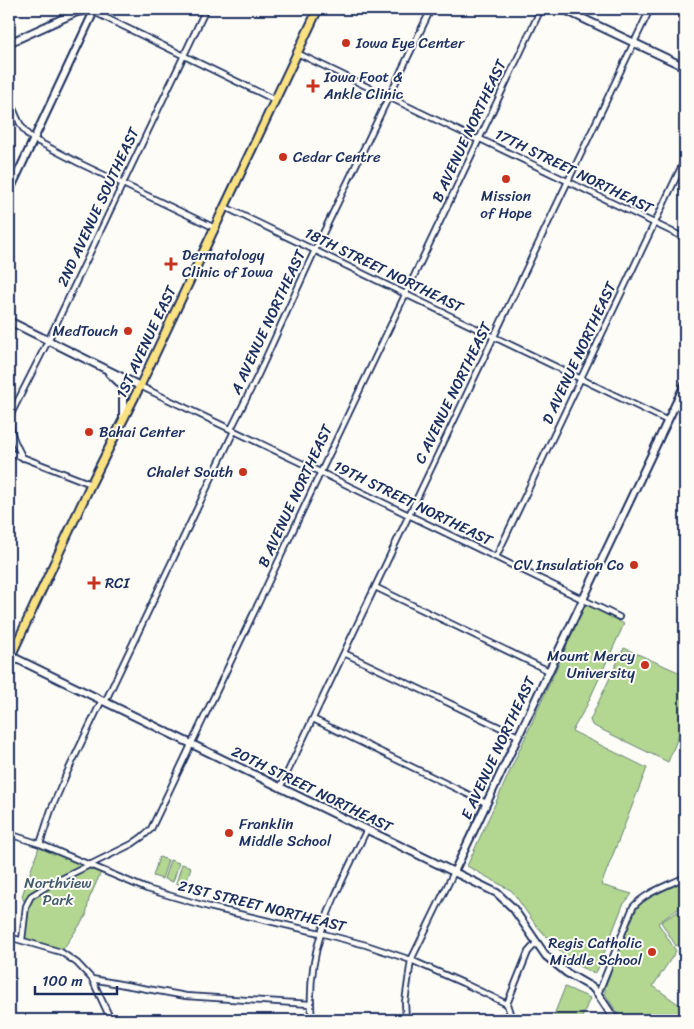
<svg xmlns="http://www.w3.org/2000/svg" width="694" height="1029" viewBox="0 0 694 1029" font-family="Sriracha,sans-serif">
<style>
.green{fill:#b3d691;stroke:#678278}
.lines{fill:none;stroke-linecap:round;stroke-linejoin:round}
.street-casing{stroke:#1b2f5e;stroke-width:8}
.secondary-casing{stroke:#1b2f5e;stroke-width:10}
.primary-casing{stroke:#1b2f5e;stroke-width:11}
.street{stroke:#fdfcf7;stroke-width:4.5}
.secondary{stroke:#fdfcf7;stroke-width:6}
.primary{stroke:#fae181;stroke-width:7}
.poi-dot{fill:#c8321e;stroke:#fdfcf7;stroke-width:2}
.labels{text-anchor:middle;stroke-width:4;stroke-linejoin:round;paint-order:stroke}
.poi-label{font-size:15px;fill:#1b2f5e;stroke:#fdfcf7;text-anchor:start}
.street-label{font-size:15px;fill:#1b2f5e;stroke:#fdfcf7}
.park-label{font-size:15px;fill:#41596b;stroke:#fdfcf7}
</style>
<rect width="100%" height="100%" fill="#fdfcf7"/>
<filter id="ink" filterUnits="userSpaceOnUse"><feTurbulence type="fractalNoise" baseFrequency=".02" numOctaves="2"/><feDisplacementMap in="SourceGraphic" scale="10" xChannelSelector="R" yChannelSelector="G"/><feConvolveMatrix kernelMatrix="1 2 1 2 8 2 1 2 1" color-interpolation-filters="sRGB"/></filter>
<g filter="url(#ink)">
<path class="green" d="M586,603L624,624L586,707L572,731L647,768L601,885L632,894L623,905L597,971L594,973L591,972L570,962L535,924L512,891L467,866Z
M624,648L685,675V720L668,762L592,725L590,720Z
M40,844L102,870L89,899L86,916L61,952L22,940L26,906L22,896Z
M159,857L168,860L162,879L153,876Z
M170,860L179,863L173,882L164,879Z
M182,864L191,867L185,886L176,883Z
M685,880V904L658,923L676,951L653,986L684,1008L685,1007V1020H622L605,994V987L632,917L641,903L647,899Z
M685,907V940L676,946L661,922Z
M565,987L590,998L581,1020H552Z"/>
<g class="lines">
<g class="street-casing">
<path id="street" d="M94,12L275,100
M297,53L478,140
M9,98C15,112 20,130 33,139L79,163L215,228
M478,138L685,238
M9,149L11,148
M225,207L668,421
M140,386L320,472L619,617
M10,417C10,434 15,443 23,458
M9,418L48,341L206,9
M231,429L258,375L315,250L431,9
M9,452L91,484
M496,557L685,159
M375,587L549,671
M344,653L518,736
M105,702L234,431
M313,719L486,803
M280,788L409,515L650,9
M9,834L40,844L147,889L209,907L320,933L366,945L411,960L463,983L507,1004
M40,844L51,810L66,775L102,700
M9,937L61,952L77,963L92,979L186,996L310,1004
M22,940L26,906L31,896L49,885L132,844L142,837L151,829L541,9
M92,979L111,1020
M598,994L633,907C646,892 667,886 685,877
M312,1020C304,946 337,893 367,829
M406,1020L405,1002L411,960L454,872
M512,1020L507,1004L528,952L537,942"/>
</g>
<g class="secondary-casing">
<path id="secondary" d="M563,9L685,67
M9,43L77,12L88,10L94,12
M9,192L95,9
M9,321L140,386
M109,373L123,386V419
M11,656L497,893L513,908L546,956L567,973L593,988L598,994L615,1020
M454,872L685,384"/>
</g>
<g class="primary-casing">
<path id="primary" d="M9,660L91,484L140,386L318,9"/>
</g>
<use href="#street" class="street"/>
<use href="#secondary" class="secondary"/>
<use href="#primary" class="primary"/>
</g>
</g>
<g class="poi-dot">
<circle cx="346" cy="43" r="5"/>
<path d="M310.5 78.5h5v5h5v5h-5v5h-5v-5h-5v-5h5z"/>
<circle cx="283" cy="157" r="5"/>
<circle cx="506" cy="179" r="5"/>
<path d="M168.5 256.5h5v5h5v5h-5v5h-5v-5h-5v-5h5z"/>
<circle cx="128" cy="331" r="5"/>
<circle cx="89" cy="432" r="5"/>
<circle cx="243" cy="472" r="5"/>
<circle cx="634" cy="565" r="5"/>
<path d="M91.5 575.5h5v5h5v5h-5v5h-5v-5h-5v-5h5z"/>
<circle cx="645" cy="665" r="5"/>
<circle cx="229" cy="833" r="5"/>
<circle cx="652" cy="952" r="5"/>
</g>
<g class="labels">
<g class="poi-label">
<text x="356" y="48">Iowa Eye Center</text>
<text x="324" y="82">Iowa Foot &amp;<tspan x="324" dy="17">Ankle Clinic</tspan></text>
<text x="293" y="162">Cedar Centre</text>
<text x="506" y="201" text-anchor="middle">Mission<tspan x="506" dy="17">of Hope</tspan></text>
<text x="182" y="260">Dermatology<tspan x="182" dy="17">Clinic of Iowa</tspan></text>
<text x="118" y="336" text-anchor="end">MedTouch</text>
<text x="99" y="437">Bahai Center</text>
<text x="233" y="477" text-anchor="end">Chalet South</text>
<text x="624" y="570" text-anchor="end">CV Insulation Co</text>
<text x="105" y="588">RCI</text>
<text x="635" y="661" text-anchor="end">Mount Mercy<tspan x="635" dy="17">University</tspan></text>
<text x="239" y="829">Franklin<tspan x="239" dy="17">Middle School</tspan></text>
<text x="642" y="948" text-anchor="end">Regis Catholic<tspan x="642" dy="17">Middle School</tspan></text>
</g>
<g class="street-label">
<text transform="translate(469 131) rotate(-65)" y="5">B AVENUE NORTHEAST</text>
<text transform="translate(574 171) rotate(26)" y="5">17TH STREET NORTHEAST</text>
<text transform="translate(98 207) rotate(-65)" y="5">2ND AVENUE SOUTHEAST</text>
<text transform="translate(384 270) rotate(26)" y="5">18TH STREET NORTHEAST</text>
<text transform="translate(268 322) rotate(-65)" y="5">A AVENUE NORTHEAST</text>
<text transform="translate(146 342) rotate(-65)" y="5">1ST AVENUE EAST</text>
<text transform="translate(579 353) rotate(-65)" y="5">D AVENUE NORTHEAST</text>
<text transform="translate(453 393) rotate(-64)" y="5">C AVENUE NORTHEAST</text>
<text transform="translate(295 496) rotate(-65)" y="5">B AVENUE NORTHEAST</text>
<text transform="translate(413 503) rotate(26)" y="5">19TH STREET NORTHEAST</text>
<text transform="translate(498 748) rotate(-65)" y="5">E AVENUE NORTHEAST</text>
<text transform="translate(312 789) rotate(26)" y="5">20TH STREET NORTHEAST</text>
<text transform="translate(262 906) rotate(14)" y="5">21ST STREET NORTHEAST</text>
</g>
<g class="park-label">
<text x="58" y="888">Northview<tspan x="58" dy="17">Park</tspan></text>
</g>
</g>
<rect width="694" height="1029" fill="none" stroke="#fdfcf7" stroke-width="30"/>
<rect x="15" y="15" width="664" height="999" fill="none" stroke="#1b2f5e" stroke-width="2" filter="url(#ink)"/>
<path d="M35 986v8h82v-8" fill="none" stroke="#1b2f5e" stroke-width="2.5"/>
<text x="42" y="986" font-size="15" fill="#1b2f5e" stroke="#fdfcf7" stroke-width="4" paint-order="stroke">100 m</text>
</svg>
